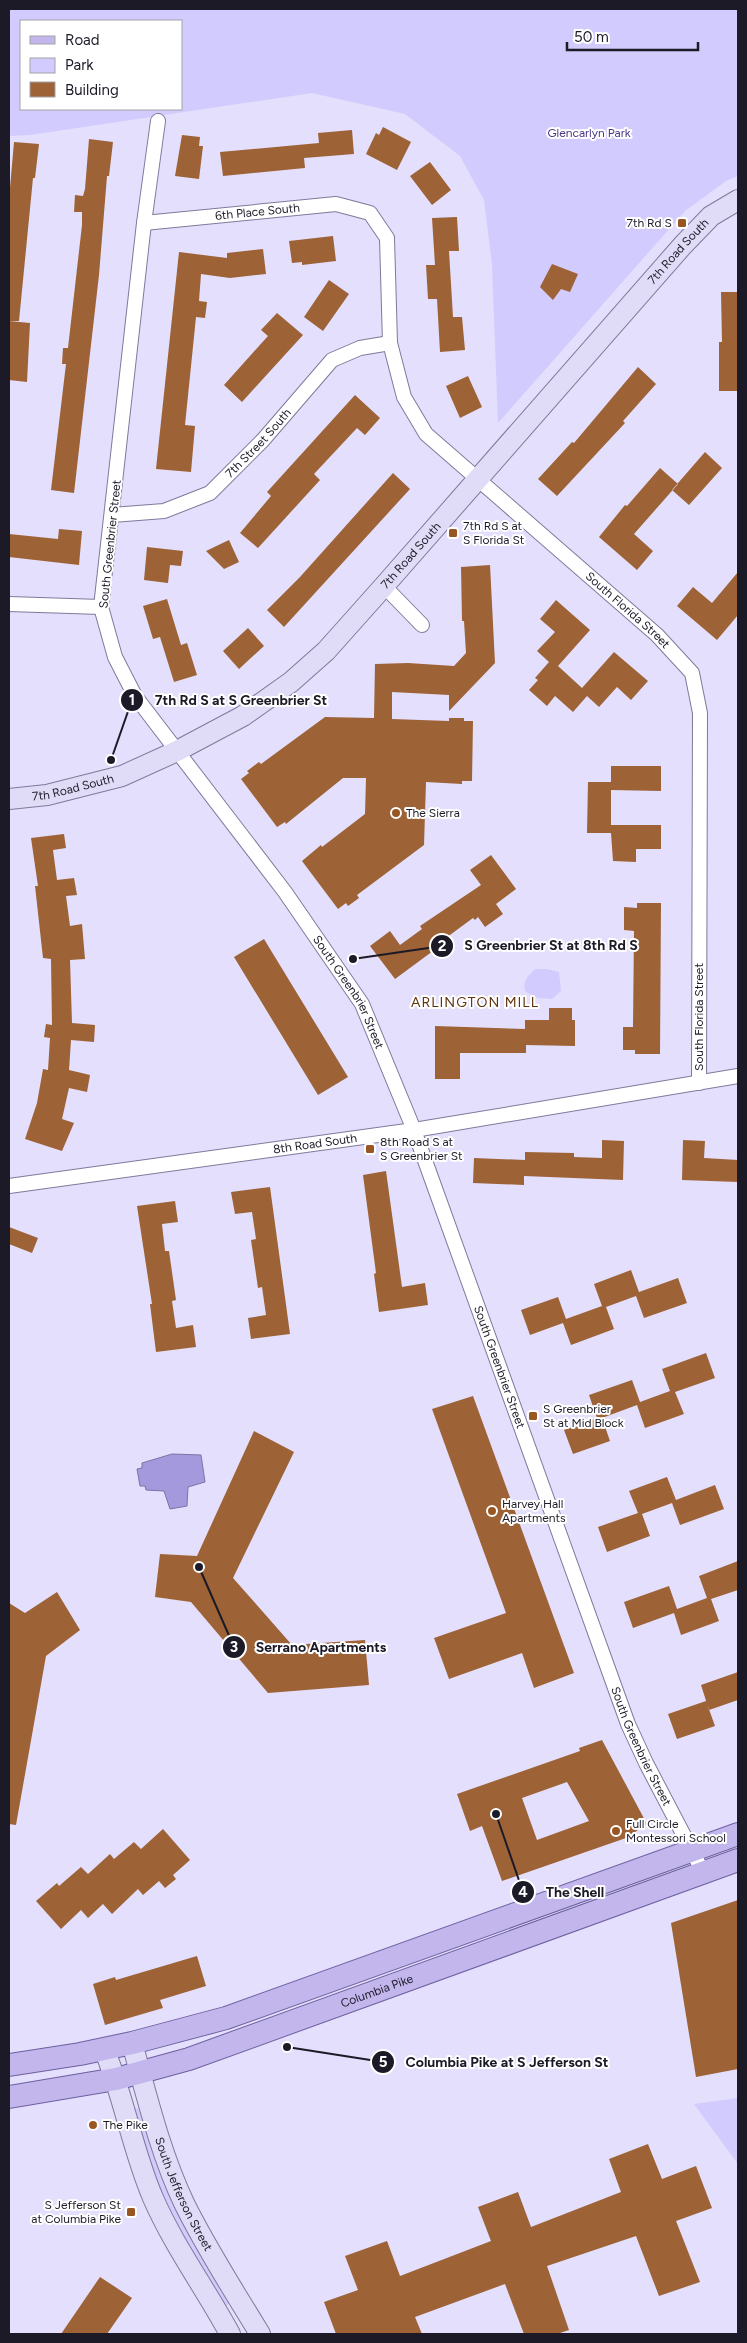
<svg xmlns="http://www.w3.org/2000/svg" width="747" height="2343" viewBox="0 0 747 2343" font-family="Figtree,sans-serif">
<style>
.green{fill:#d2cbfd;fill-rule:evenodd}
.water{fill:#a599dd;stroke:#7c73a6}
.building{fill:#9d6235;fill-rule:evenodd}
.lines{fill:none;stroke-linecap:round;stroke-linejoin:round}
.street-casing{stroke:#7f7a9b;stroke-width:16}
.secondary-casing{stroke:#7f7a9b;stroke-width:22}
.primary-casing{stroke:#6d60a0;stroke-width:24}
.street{stroke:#fff;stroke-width:14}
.secondary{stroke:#e0dbf6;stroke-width:20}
.primary{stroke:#c2b6ed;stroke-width:22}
.poi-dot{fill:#985722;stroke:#fff;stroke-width:2}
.labels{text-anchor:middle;stroke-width:4;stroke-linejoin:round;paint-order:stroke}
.park-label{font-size:12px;fill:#4b3686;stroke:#fff}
.street-label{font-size:12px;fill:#1c1a27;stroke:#fff}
.poi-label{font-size:12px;fill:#1c1a27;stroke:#fff;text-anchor:start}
.neighbourhood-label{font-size:14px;letter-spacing:1px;fill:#60340e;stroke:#fff}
.leader{fill:none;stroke:#1c1a27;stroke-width:2}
.callout-dot{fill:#1c1a27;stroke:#fff;stroke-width:2}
.mark-label{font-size:15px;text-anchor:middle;font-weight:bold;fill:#fff}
.callout-label{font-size:14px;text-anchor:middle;font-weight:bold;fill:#1c1a27;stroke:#fff;stroke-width:4;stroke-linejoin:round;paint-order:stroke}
</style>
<rect width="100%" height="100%" fill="#e3dffc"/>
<path class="green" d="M9,9H738V176L726,181L685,211L498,423L492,264L484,200L460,156L405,114L312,93L30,135L9,136ZM21,21H181V109H21Z
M535,969H547L559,972L561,991L552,999L537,998L525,991C523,980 528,976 535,969Z
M738,2098V2164L694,2104Z
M134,2108L140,2109L229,2303L224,2309L164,2210L132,2110Z"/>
<path class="water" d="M172,1454L201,1455L205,1482L188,1487L187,1506L170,1509L164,1491L146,1490L145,1486H140L137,1469L142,1468V1463Z"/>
<path class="building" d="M383,127L411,142L397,170L366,154L376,133L379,135Z
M352,130L354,154L304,158L305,168L223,176L220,152L319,143L318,133Z
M182,135L200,137L199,146H203L199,179L175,176Z
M89,139L113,142L109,176H107L99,275L74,493L51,490L66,364H62L63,348H68L82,225V212H74L75,195L83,196L85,189Z
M14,142L39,144L35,178H33L19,321H9V199Z
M430,162L451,190L432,205L410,176Z
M457,217L459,251H449L453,317H462L465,350L440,352L437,299H428L426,265H435L432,218Z
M333,236L336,261L302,265V262L292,263L289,241Z
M263,249L266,274L230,278L201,274L199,301L207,302L205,318L196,317L185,425L195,426L191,472L156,469L179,252L227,258V253Z
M552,264L578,274L570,292L561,289L553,300L540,287Z
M329,280L349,294L323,331L304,317Z
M721,292H738V391H719V342H722Z
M277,313L303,335L242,402L224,385L268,336L261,330Z
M9,321L30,323L27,382L9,380Z
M638,367L656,384L623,421L625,423L557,496L538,479L572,442L574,443Z
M468,376L482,407L460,418L446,386Z
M355,395L380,418L365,435L357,428L314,474L320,480L258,548L240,533L271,496L267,492Z
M705,452L722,468L689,505L672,490Z
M660,468L678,484L634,534L653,551L637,570L599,537L625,505L627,506Z
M393,473L410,489L284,627L267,610L300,577Z
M59,529L82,531L79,565L9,557V534L58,539Z
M229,540L239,562L224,569L206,551Z
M147,547L183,551L181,566L170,565L168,583L144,580Z
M490,565L495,663L449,711V695L392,692V719L449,721V718H464V721H473L472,781H462V784L426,782L424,845L357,895L359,898L348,906L346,903L338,909L302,861L321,845L322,847L365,814L366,778H343L286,824L285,822L277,827L241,779L249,773L247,771L259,762L261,764L325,717L374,718L375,664L408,663L454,666L466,653L464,621H462L461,567Z
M738,572V615L717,640L677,606L693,587L712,603Z
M167,599L181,645L187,643L197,675L174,682L160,637L153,639L143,606Z
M556,600L590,630L558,666L582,688L614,652L648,681L631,700L617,687L599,707L587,696L573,712L555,696L547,706L529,690L538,680L535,678L549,662L537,651L555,632L540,619Z
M248,628L264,646L239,669L223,651Z
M611,766H661V791L611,790V825H661V849H636V862L613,861L611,833H587L588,782H611Z
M64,834L66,848L53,850L57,880L74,878L77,895L66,896L70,926L82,924L85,959L70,960L72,1023L95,1025L94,1042L71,1040L69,1070L90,1075L87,1092L69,1088L62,1119L74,1123L62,1151L25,1139L37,1103L43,1069L48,1070L50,1038L44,1037L46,1024L52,1025L51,959L43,958L35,886H38L31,838Z
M491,855L516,889L496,904L503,914L485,927L478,917L475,920L473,918L435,946L437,948L395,979L370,946L390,931L400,945L422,929L420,926L481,885L470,870Z
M637,903H661L660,1054H635V1050H623V1027H633L634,931L624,930V907L637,908Z
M264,939L348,1077L318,1095L234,957Z
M549,1008H572V1020H575V1046L526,1045V1053H460V1079H435V1026L525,1029V1020H549Z
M602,1140L624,1141L623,1180L524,1176V1185L473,1183L474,1158L525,1160V1152L574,1153V1157L602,1158Z
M683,1140L705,1141L704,1158L738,1160V1182L682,1180Z
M386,1171L402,1287L425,1283L428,1305L379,1312L374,1274L376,1273L363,1175Z
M270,1187L290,1334L251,1339L248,1318L266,1315L262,1287L258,1288L251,1240L256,1239L252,1212L235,1214L231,1192Z
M175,1201L178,1222L162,1224L165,1251H169L176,1300L172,1301L176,1328L193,1325L196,1347L156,1352L150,1304H152L137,1206Z
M9,1227L38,1238L32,1253L9,1244Z
M631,1270L639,1292L678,1278L687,1303L644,1318L636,1296L606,1307L614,1329L571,1345L563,1323L530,1335L521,1310L558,1297L566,1319L602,1306L594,1284Z
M706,1353L715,1378L675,1392L684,1414L645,1428L637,1405L602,1418L610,1441L573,1454L564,1430L597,1418L589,1395L632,1380L640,1402L670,1391L662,1369Z
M473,1396L574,1673L534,1688L522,1653L449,1679L434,1638L506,1613L432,1409Z
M254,1431L294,1452L233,1578L292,1645L365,1640L369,1685L268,1693L191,1602L155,1597L160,1554L197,1556Z
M667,1477L676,1500L715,1485L724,1509L680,1525L672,1503L642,1514L650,1536L607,1552L598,1527L638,1513L629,1491Z
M738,1561V1590L711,1599L719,1621L681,1635L674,1613L633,1628L624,1602L669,1586L677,1609L707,1598L699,1576Z
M57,1592L80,1630L46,1656L16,1825L9,1824V1603L25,1613Z
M738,1672V1700L709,1710L701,1685Z
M706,1701L715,1726L677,1739L668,1714Z
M602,1740L647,1824L626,1838L502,1881L482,1826L470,1831L457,1794L580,1751L579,1748ZM567,1782L589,1821L537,1840L522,1798Z
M163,1829L190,1860L173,1875L176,1879L165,1888L159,1881L143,1895L138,1889L112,1914L103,1904L88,1918L81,1910L61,1929L36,1901L57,1883L59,1886L81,1867L88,1874L110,1854L114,1859L134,1842L141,1849Z
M738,1900V2069L696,2077L671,1923Z
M197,1956L206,1986L160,2000L163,2008L105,2025L93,1984L115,1977L116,1980Z
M648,2144L662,2179L696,2166L712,2208L676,2221L700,2282L659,2296L636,2236L547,2266L569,2330L557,2334H524L505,2284L415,2317L422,2334H336L324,2302L358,2290L345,2256L387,2241L400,2276L491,2241L478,2207L518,2192L531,2227L621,2192L609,2159Z
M100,2277L132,2298L107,2334H61Z"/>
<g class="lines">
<g class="street-casing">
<g id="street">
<path id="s1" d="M158,121L144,223L101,607L115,657L135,696L285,892L362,1004L414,1130L628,1724L646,1763L703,1872"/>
<path id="s2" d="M144,223L336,204L370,213L387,238L390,343L404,397L426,434L657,635L692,673L700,713L699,1083"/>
<path id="s3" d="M112,515L164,511L210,493L263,440L332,360L360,348L390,343"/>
<path d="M384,586L422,625"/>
<path d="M9,604L101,607"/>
<path id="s4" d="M9,1186L414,1130L738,1076"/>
</g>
</g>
<g class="secondary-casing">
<g id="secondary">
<path id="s5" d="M9,799L47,795L122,776L177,751L243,716L291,682L326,651L384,586L683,245L711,216L738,200"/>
<path id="s6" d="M132,2043C147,2097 160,2152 184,2203C206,2248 234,2291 260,2334"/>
<path d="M104,2049C124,2097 132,2149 153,2198C174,2246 205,2288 230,2334"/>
</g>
</g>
<g class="primary-casing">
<g id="primary">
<path d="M9,2065L80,2054L132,2043L226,2018L738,1834"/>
<path id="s7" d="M9,2097L116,2079L189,2059L738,1860"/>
</g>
</g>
<use href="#street" class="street"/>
<use href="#secondary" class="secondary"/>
<use href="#primary" class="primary"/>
</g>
<g class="poi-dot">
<rect x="677" y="218" width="10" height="10" rx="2.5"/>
<rect x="448" y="528" width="10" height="10" rx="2.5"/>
<circle cx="396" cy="813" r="5"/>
<rect x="365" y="1144" width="10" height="10" rx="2.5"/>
<rect x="528" y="1411" width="10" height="10" rx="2.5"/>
<circle cx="492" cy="1511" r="5"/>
<circle cx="616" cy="1831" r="5"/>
<circle cx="93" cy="2125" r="5"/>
<rect x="126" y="2207" width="10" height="10" rx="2.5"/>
</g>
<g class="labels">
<g class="park-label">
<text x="589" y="137">Glencarlyn Park</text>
</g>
<g class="street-label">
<text dy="4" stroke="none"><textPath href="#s2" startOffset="114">6th Place South</textPath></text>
<text dy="4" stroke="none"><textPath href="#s5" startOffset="889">7th Road South</textPath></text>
<text dy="4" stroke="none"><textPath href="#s3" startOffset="171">7th Street South</textPath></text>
<text transform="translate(110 544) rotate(-84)" y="4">South Greenbrier Street</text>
<text dy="4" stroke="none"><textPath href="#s5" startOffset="484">7th Road South</textPath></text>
<text dy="4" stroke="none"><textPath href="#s2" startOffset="730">South Florida Street</textPath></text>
<text dy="4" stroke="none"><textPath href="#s5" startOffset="65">7th Road South</textPath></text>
<text dy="4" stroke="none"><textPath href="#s1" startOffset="951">South Greenbrier Street</textPath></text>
<text transform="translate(699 1017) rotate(-90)" y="4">South Florida Street</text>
<text dy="4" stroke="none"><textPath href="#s4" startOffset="309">8th Road South</textPath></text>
<text dy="4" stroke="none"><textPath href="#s1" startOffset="1356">South Greenbrier Street</textPath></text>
<text dy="4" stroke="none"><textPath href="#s1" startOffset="1761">South Greenbrier Street</textPath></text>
<text dy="4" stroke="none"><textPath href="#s7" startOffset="384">Columbia Pike</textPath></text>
<text dy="4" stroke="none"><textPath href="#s6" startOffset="160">South Jefferson Street</textPath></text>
</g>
<g class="poi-label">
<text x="672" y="227" text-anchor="end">7th Rd S</text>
<text x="463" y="530">7th Rd S at<tspan x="463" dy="14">S Florida St</tspan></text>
<text x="406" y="817">The Sierra</text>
<text x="380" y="1146">8th Road S at<tspan x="380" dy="14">S Greenbrier St</tspan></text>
<text x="543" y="1413">S Greenbrier<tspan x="543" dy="14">St at Mid Block</tspan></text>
<text x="502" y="1508">Harvey Hall<tspan x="502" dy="14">Apartments</tspan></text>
<text x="626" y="1828">Full Circle<tspan x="626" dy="14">Montessori School</tspan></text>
<text x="103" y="2129">The Pike</text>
<text x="121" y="2209" text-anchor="end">S Jefferson St<tspan x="121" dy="14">at Columbia Pike</tspan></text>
</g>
<g class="neighbourhood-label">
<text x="475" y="1007">ARLINGTON MILL</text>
</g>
</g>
<path class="leader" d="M111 760L132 700M353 959L442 946M199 1567L234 1647M496 1814L523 1892M287 2047L383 2062"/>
<g class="callout-dot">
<circle cx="111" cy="760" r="5"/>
<circle cx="353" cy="959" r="5"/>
<circle cx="199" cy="1567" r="5"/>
<circle cx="496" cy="1814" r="5"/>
<circle cx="287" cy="2047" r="5"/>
<circle cx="132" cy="700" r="12"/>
<circle cx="442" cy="946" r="12"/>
<circle cx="234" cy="1647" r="12"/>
<circle cx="523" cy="1892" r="12"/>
<circle cx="383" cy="2062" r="12"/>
</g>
<g class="mark-label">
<text x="132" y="705">1</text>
<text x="442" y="951">2</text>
<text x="234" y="1652">3</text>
<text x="523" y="1897">4</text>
<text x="383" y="2067">5</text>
</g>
<g class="callout-label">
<text x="241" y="705">7th Rd S at S Greenbrier St</text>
<text x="551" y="950">S Greenbrier St at 8th Rd S</text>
<text x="321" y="1652">Serrano Apartments</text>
<text x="575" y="1897">The Shell</text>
<text x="507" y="2067">Columbia Pike at S Jefferson St</text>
</g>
<rect width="747" height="2343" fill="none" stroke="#1c1a27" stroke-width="20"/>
<rect x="20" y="20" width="162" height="90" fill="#ffffff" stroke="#a4a3a9"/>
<rect x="30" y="36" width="25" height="8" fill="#c2b6ed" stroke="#a4a3a9"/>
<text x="65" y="45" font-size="15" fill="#1c1a27">Road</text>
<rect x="30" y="58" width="25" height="15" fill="#d2cbfd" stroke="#a4a3a9"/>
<text x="65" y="70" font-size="15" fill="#1c1a27">Park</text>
<rect x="30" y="82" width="25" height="15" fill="#9d6235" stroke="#a4a3a9"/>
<text x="65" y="95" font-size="15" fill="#1c1a27">Building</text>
<path d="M567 42v8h131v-8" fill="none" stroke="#1c1a27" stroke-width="2.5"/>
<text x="574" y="42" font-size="15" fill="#1c1a27" stroke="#ffffff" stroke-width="4" paint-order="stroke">50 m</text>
</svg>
